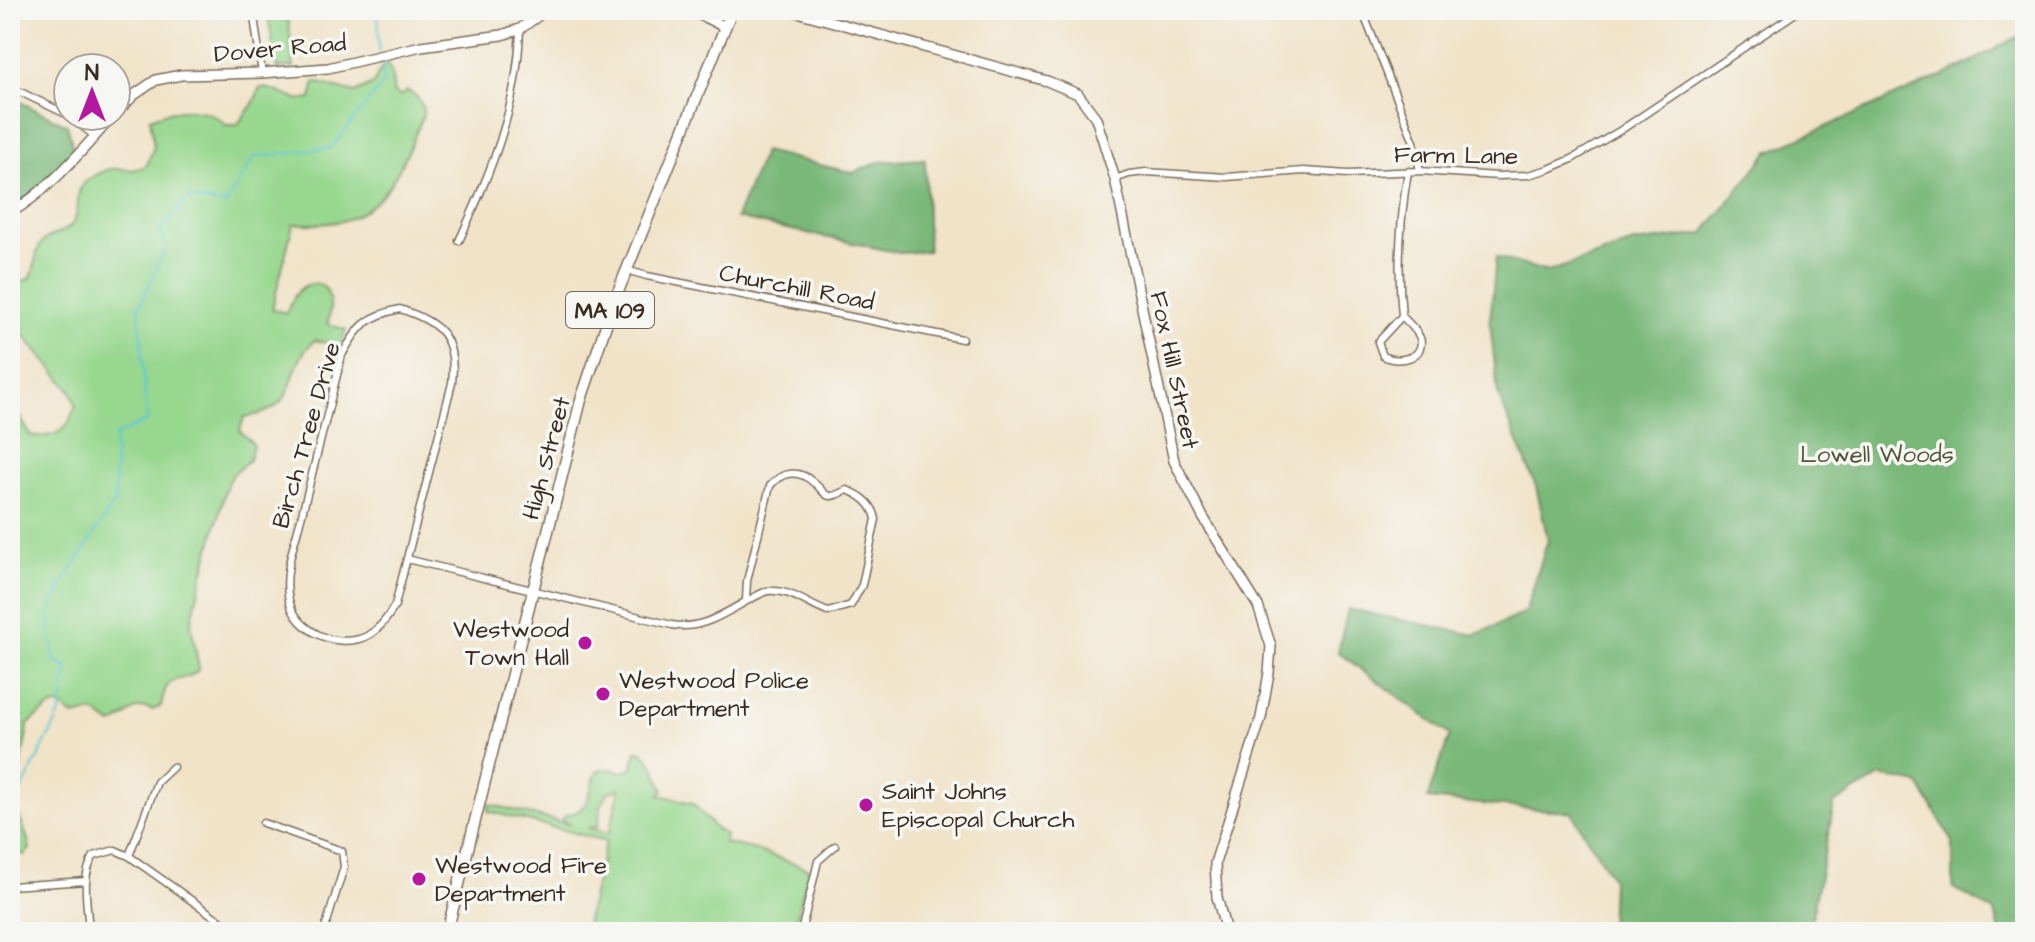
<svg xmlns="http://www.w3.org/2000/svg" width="2035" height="942" viewBox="0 0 2035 942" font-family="'Architects Daughter',sans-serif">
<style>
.green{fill:#97d78e;stroke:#698056;stroke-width:2;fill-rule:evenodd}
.forest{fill:#79b879;stroke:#5a714c;stroke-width:2}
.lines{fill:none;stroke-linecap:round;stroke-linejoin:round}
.stream{stroke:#5cc6d6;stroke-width:2}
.street-casing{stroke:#7a6b5a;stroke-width:9}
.secondary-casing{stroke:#7a6b5a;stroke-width:12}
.primary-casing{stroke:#7a6b5a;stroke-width:13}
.street{stroke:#fff;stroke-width:6}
.secondary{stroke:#fff;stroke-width:9}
.primary{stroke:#fff;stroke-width:10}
.poi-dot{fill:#b5179e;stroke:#f6f6f2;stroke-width:3}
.labels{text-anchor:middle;stroke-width:7;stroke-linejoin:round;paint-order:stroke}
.shield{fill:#f6f6f2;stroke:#73675e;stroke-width:2}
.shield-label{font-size:22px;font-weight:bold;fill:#3b2a1e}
.street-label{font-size:24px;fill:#3b2a1e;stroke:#f6f6f2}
.park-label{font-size:24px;fill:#52553a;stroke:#f6f6f2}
.poi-label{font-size:24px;fill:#3b2a1e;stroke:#f6f6f2;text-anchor:start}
</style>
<rect width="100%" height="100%" fill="#f6f6f2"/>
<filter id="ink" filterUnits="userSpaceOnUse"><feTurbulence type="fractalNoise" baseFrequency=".0125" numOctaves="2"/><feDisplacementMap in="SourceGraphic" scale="16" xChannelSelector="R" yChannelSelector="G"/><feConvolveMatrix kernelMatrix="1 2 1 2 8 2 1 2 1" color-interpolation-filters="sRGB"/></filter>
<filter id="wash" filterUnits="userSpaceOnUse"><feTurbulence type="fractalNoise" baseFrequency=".006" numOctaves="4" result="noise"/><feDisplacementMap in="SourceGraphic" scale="32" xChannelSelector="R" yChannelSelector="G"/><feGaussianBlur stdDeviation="1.8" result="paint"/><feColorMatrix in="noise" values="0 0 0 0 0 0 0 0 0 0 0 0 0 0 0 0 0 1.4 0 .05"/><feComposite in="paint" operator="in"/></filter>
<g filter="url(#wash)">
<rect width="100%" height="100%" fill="#f0e3c8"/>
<path class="green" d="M267,10H287L294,67L277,68Z
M385,61L391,71L394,93L401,96L407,91C418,95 424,105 423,116C406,156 389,208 342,221C326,225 309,224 293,224L272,309L286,313C291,304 295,291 305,286C331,274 334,309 327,324L346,330L340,347L315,340C281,369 305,410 244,417L240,431L253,444L249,460L233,474L227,484L196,601L191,624L199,669C190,681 173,675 166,688C163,694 163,702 160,707L152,710C134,702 127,718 112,725L94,712L73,716C68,713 62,704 56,705C52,705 31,721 28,725C25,751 14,781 17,807C19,822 28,834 30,849L24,855L16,850L10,837V653L15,648L18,614L10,602V404L17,411L30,435C42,439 60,435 67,425C71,420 72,412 76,406L71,391L14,324L10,316V283L30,279C37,269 33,255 41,244C50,231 68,236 75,219C81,205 73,190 88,180C93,176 106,170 111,169C124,167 132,174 147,165L154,146L150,118C175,108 206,104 226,125H237L253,104L260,88C279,87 289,103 311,99L315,82L355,93L373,84Z
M636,751H642L654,766L664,791L660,795L692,803L716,829L725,835L724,843L753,849L809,869L793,932H584L606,841L488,811L489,804L572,825L562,820L566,815C593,810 587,791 598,770L611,769L623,772L633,767ZM620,789L609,833L588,828L598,826L601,806L608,792Z"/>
<path class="forest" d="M2025,33V932H2000L1995,912L1953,888V842L1919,784L1881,776L1834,804L1809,932H1610L1612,878L1571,812L1427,799L1450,735L1338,652L1348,609L1475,635L1525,613L1548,540L1536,486L1498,394L1490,322L1496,257L1548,272L1634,243L1703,234L1768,152L1958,69Z
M10,97L67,125C69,133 73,143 72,151C67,172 27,196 10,209Z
M764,151L853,173L879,162L925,159L928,251L900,253L736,218Z"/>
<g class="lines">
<path class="stream" d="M378,10L379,51
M10,795L20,793L60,714L68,668L55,661L48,618L60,587L115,502V436L147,421L139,307L166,248L160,230L189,198L225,205L254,157L331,148L383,83V63"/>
</g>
</g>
<g filter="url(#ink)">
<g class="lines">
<g class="street-casing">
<path id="street" d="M253,10L262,73
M1362,10L1414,142L1420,171
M10,87L66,114L95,136
M1115,179L1129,174L1146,172L1227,177L1304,171L1348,174L1420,171L1498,176L1528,175L1549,169L1572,159L1621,130L1800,10
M459,241C491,172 518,107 520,29
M626,270L647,276L962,339
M400,309C441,322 457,338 452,383L395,605C388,618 380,629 367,636C338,650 296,632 289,600C282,571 297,538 303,510C316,458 329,407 342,355C358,326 367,316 400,309Z
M1402,316C1408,323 1421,333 1421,343C1420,361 1395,362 1383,356L1378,342L1402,316C1397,268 1400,219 1408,171
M407,559L672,625C707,632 735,604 767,591C792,589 805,604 828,612L851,605L862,585L876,519C873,504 861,495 847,490C841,492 835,497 829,496C823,494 819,486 814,483C799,469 782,471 770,486L747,581L746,600
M263,823L342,851L344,867L324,932
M129,856L157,782L173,767
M10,886L86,881
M89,932C88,908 80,876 94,856L115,850L129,856L236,932
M801,932L818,861L835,846"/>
</g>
<g class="secondary-casing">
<path id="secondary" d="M690,10L725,27
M790,10L1047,81L1078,94L1096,118L1115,179L1174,461L1203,517L1258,606L1271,646L1269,673L1261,718L1215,863L1217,897L1226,932
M116,113L134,95L156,80L181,75L262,73L328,68L421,46L502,35L520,29L546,10
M10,213C52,188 80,152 113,116"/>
</g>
<g class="primary-casing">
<path id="primary" d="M447,932L581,400L613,304L732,10"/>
</g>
<use href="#street" class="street"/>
<use href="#secondary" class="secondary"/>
<use href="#primary" class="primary"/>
</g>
</g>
<g class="poi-dot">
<circle cx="585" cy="643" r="8"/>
<circle cx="603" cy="694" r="8"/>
<circle cx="866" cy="805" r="8"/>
<circle cx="419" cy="879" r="8"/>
</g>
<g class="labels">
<rect class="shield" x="566" y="292" width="88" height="36" rx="6"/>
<g class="shield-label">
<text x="610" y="318">MA 109</text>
</g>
<g class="street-label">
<text transform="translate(280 48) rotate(-5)" y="8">Dover Road</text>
<text transform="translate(1456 155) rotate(1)" y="8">Farm Lane</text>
<text transform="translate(797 287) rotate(11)" y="8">Churchill Road</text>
<text transform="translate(1175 370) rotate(78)" y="8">Fox Hill Street</text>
<text transform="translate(306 435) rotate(-74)" y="8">Birch Tree Drive</text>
<text transform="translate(546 458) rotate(-75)" y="8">High Street</text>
</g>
<g class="park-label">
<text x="1877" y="462">Lowell Woods</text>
</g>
<g class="poi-label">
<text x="569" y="637" text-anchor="end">Westwood<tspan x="569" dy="28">Town Hall</tspan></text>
<text x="619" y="688">Westwood Police<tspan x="619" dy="28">Department</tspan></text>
<text x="882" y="799">Saint Johns<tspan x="882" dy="28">Episcopal Church</tspan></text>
<text x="435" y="873">Westwood Fire<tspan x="435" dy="28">Department</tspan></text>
</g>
</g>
<rect width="2035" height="942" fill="none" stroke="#f6f6f2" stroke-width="40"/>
<g transform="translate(92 92)"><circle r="38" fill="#f6f6f2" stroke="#aba49d" stroke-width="2"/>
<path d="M0-6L14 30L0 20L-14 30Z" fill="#b5179e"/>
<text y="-12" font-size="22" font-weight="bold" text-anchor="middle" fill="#3b2a1e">N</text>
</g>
</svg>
